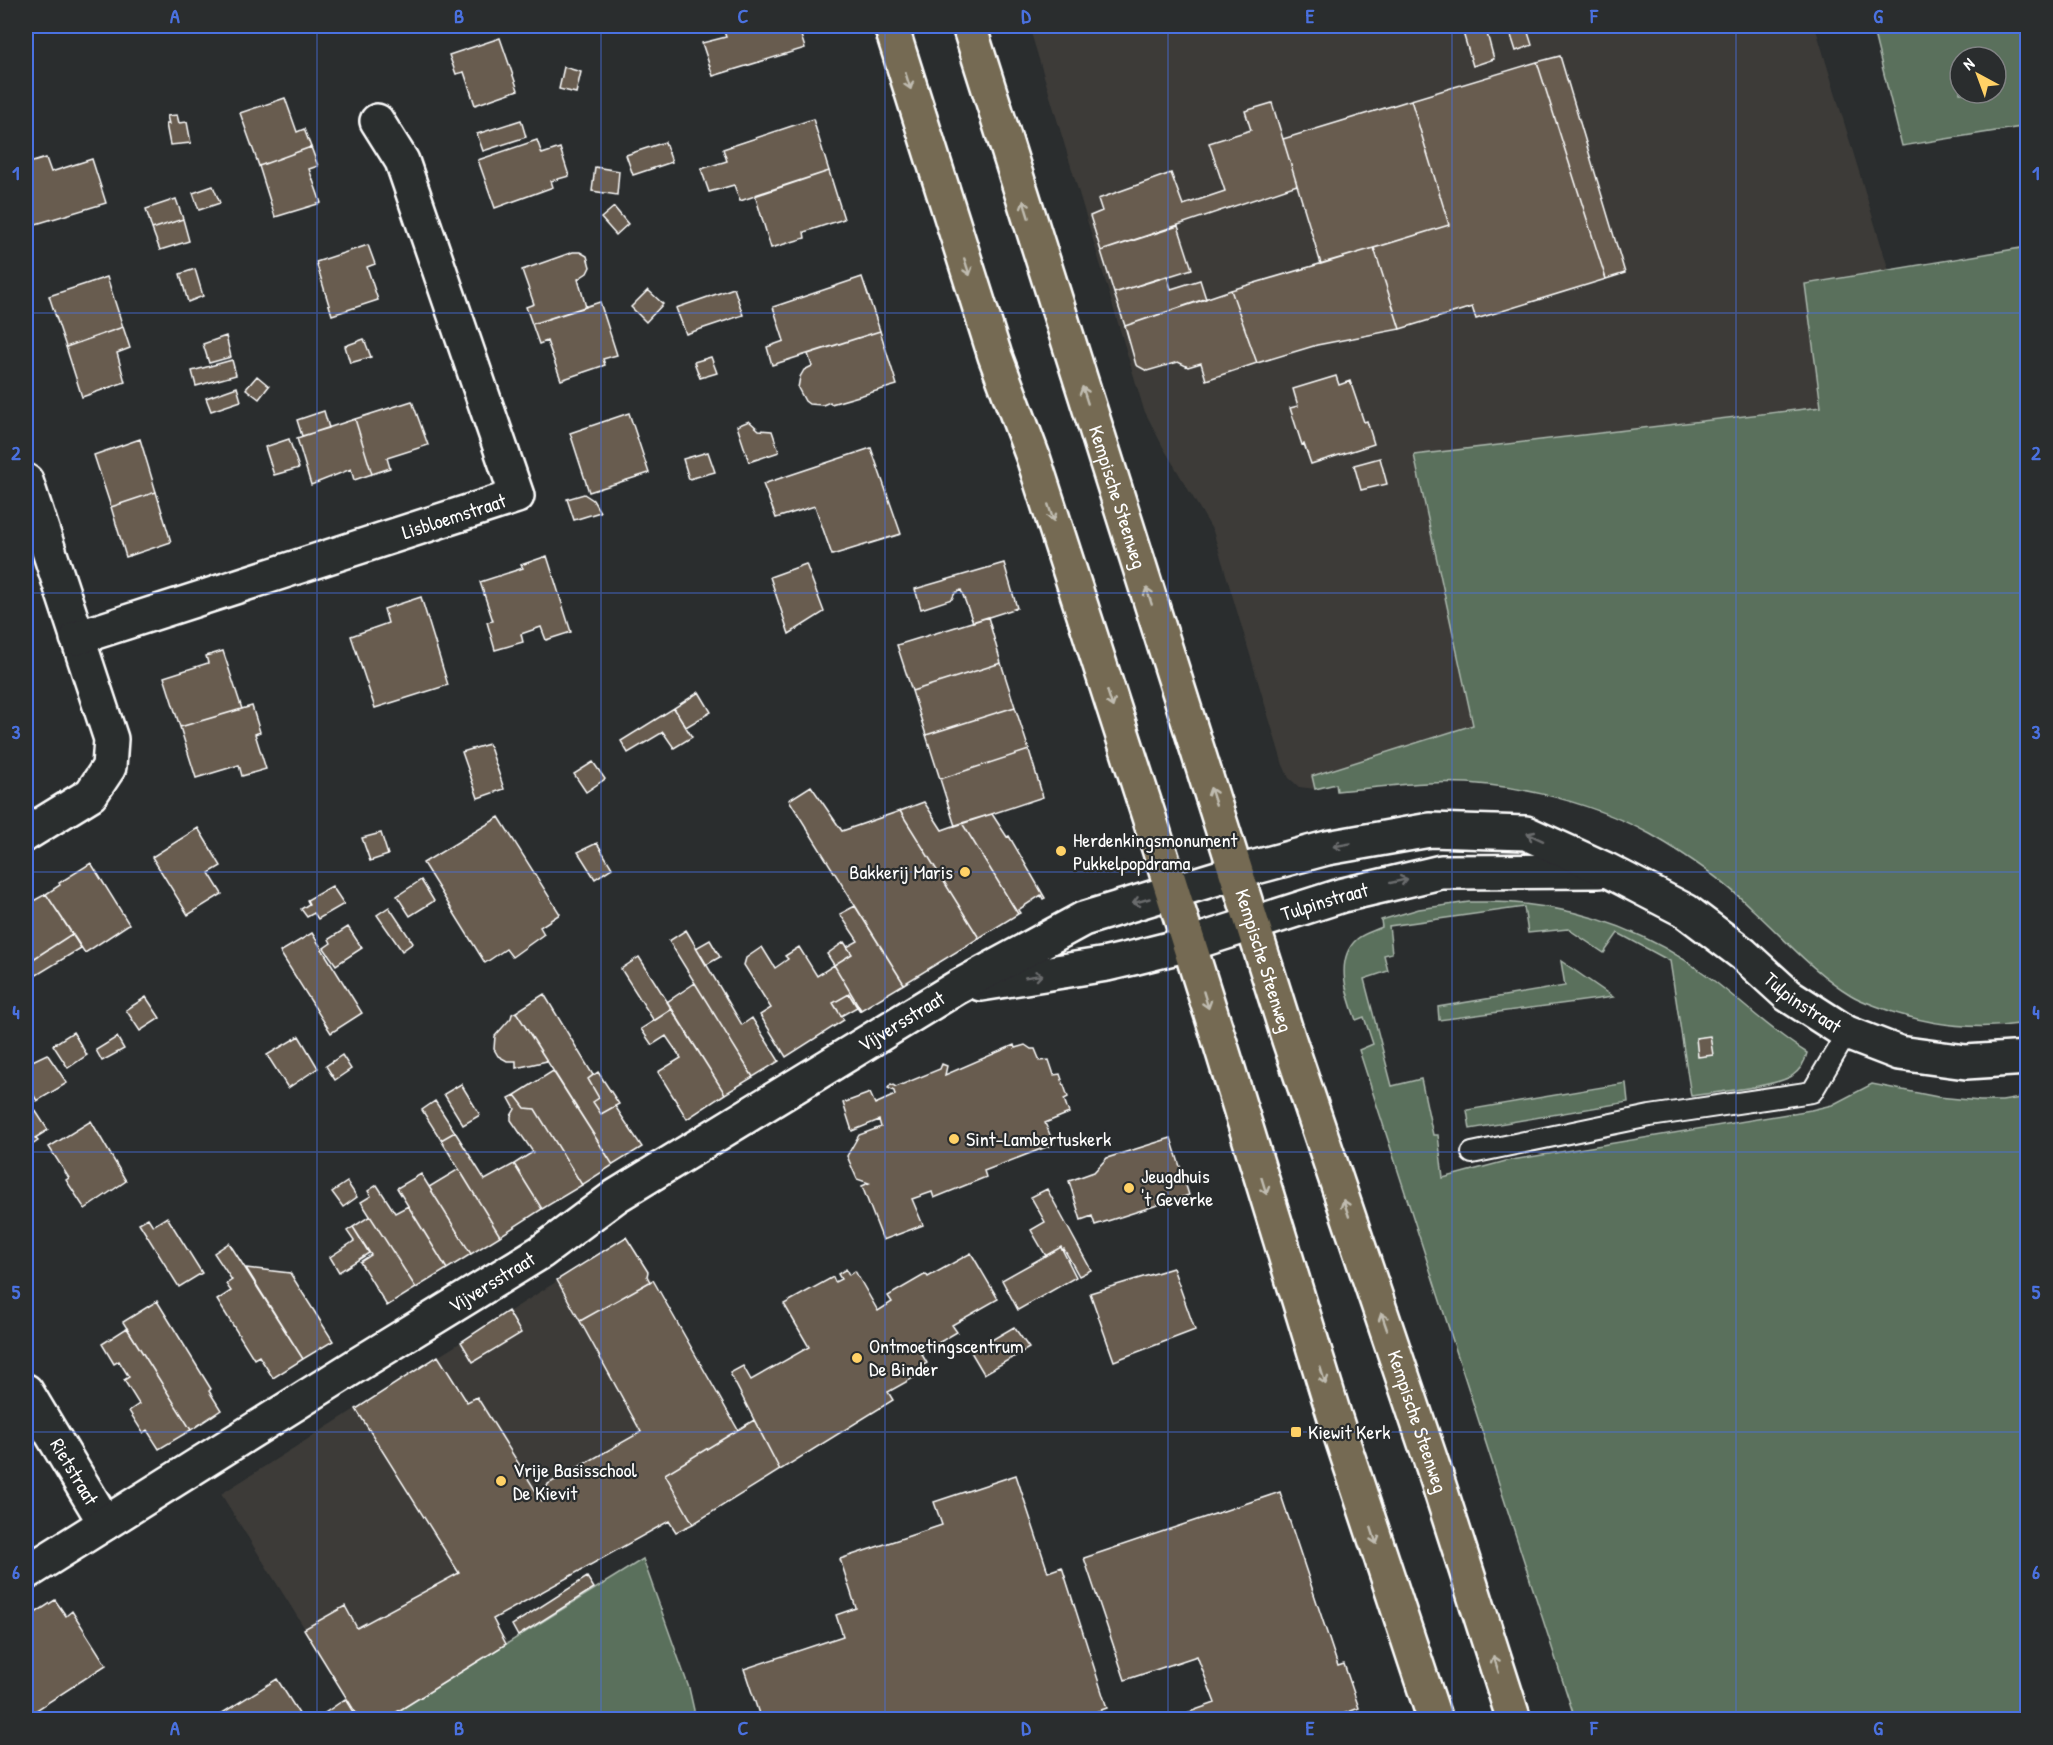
<svg xmlns="http://www.w3.org/2000/svg" width="2053" height="1745" viewBox="0 0 2053 1745" font-family="'Patrick Hand',sans-serif">
<style>
.built{fill:#3c3b38}
.green{fill:#5a705c;stroke:#acb8ae;stroke-width:1.5;fill-rule:evenodd}
.building{fill:#675c4f;stroke:#fff;stroke-width:1.5}
.lines{fill:none;stroke-linecap:round;stroke-linejoin:round}
.lane-casing{stroke:#fff;stroke-width:24}
.street-casing{stroke:#fff;stroke-width:38}
.primary-casing{stroke:#fff;stroke-width:38}
.lane{stroke:#2a2d2e;stroke-width:20}
.street{stroke:#2a2d2e;stroke-width:33}
.primary{stroke:#746b52;stroke-width:33}
.oneway{stroke:#c0bcb1}
.oneway2{stroke:#6a6c6d}
.grid{fill:none;stroke:#4a71e0;stroke-width:1.5;stroke-opacity:0.55}
.poi-dot{fill:#ffd166;stroke:#2a2d2e;stroke-width:2}
.labels{text-anchor:middle;stroke-width:4.5;stroke-linejoin:round;paint-order:stroke}
.street-label{font-size:20px;fill:#fff;stroke:#2a2d2e}
.poi-label{font-size:20px;fill:#fff;stroke:#2a2d2e;text-anchor:start}
.neatline{fill:none;stroke:#4a71e0;stroke-width:2}
.grid-label{font-size:20px;text-anchor:middle;font-weight:bold;fill:#4a71e0}
</style>
<rect width="100%" height="100%" fill="#2a2d2e"/>
<filter id="ink" filterUnits="userSpaceOnUse"><feTurbulence type="fractalNoise" baseFrequency=".0167" numOctaves="2"/><feDisplacementMap in="SourceGraphic" scale="12" xChannelSelector="R" yChannelSelector="G"/><feConvolveMatrix kernelMatrix="1 2 1 2 8 2 1 2 1" color-interpolation-filters="sRGB"/></filter>
<g filter="url(#ink)">
<path class="built" d="M1029,26H1815L1889,271L1805,284L1821,407L1414,455L1473,725L1313,776L1315,789L1299,787L1289,778L1283,765L1213,531L1163,447L1144,410Z
M627,1237L738,1429L754,1419L780,1469L678,1534L669,1521L494,1620L510,1647L387,1720L361,1719L221,1494Z"/>
<path class="green" d="M1872,26H2027V126L1902,146ZM1960,57H1996V93H1960Z
M2027,247V1023C1976,1031 1924,1025 1876,1006C1868,1003 1859,1000 1851,995C1813,972 1785,939 1752,909C1722,879 1687,855 1650,834C1585,799 1500,779 1427,783C1397,784 1367,789 1337,791L1336,784L1315,789L1312,776L1473,725L1414,455L1821,407L1805,284Z
M1469,902C1487,902 1506,901 1524,904C1590,911 1652,935 1705,974C1740,1000 1770,1030 1807,1053C1805,1062 1799,1071 1792,1076C1773,1087 1715,1092 1691,1096L1670,961L1618,933L1604,953L1568,929L1528,933L1524,907L1389,926L1392,953L1384,955L1388,971L1364,979L1392,1086L1421,1079L1433,1135H1438L1443,1178L1506,1161L1811,1110L1832,1105L1872,1084L1938,1097L1980,1101H2002L2027,1097V1719H1575L1359,1050L1373,1044L1364,1017L1356,1020C1347,996 1334,960 1357,939C1364,933 1374,931 1382,927L1381,920L1419,909Z
M1561,961L1613,997L1439,1020L1438,1007L1565,986Z
M1626,1083L1628,1102L1470,1129L1467,1110Z
M643,1559L689,1688L696,1719L384,1720Z"/>
<path class="building" d="M722,26H798L805,48L713,76L702,43L726,37Z
M1461,26H1485L1494,59L1473,66Z
M1508,26H1526L1532,45L1516,51Z
M500,38L518,90L475,105L464,72L456,74L449,55Z
M1560,56L1625,273L1606,279L1537,62Z
M1537,62L1606,279L1476,319L1472,307L1400,329L1374,248L1449,225L1411,100Z
M564,67L581,72L576,93L559,89Z
M285,98L297,132L304,129L311,147L259,166L240,113Z
M1411,100L1449,225L1321,264L1283,139Z
M1272,103L1297,185L1101,251L1090,216L1102,211L1098,199L1171,173L1183,205L1225,191L1209,143L1251,130L1245,111Z
M177,115L179,123L187,122L191,143L170,145L166,124H169L167,116Z
M813,119L829,171L740,201L734,185L709,192L701,169L727,161L723,149Z
M521,120L526,137L483,151L477,134Z
M537,140L542,154L560,148L569,176L551,181L553,187L495,208L478,160Z
M665,142L672,162L633,175L626,155Z
M311,147L318,166L309,169L321,203L275,217L259,166Z
M46,158L51,172L92,159L106,203L26,227V164Z
M595,167L619,171L617,195L592,191Z
M829,171L844,219L804,232L805,238L771,248L755,195Z
M213,186L220,203L199,210L193,193Z
M176,199L183,219L152,229L146,209Z
M614,207L628,224L616,235L601,218Z
M183,219L189,241L160,250L152,229Z
M1178,226L1192,269L1114,293L1101,251Z
M368,245L375,264L367,267L378,300L332,315L316,262Z
M1374,248L1400,329L1317,345L1257,363L1231,290Z
M573,252H580L587,256L590,267L587,273L578,279L586,307L532,324L526,307L534,304L522,270Z
M195,269L203,296L188,302L180,274Z
M1167,276L1171,289L1200,280L1206,299L1125,326L1114,293Z
M107,277L123,327L66,347L49,296Z
M862,277L880,331L772,365L767,347L784,341L773,307Z
M734,288L743,315L686,334L676,308Z
M648,290L663,304L646,322L631,307Z
M1231,290L1257,363L1206,380L1201,363L1188,367L1178,362L1147,371L1136,365L1125,326Z
M600,302L617,355L603,359L605,365L561,380L547,341L539,344L532,324Z
M123,327L130,348L117,353L125,382L82,397L66,347Z
M880,331L897,385L831,404L830,402L823,405L809,404L805,401L798,388L800,377L804,370L812,366L808,354Z
M226,336L231,357L209,363L203,344Z
M364,339L371,357L350,363L345,346Z
M711,357L717,373L700,378L694,362Z
M232,360L236,375L196,386L192,371Z
M257,376L269,386L259,399L246,389Z
M1336,376L1339,385L1350,381L1364,422L1367,421L1374,444L1311,464L1304,444L1302,445L1290,408L1298,406L1293,389Z
M237,387L241,401L211,411L206,398Z
M412,401L428,445L387,458L390,468L372,474L355,419Z
M324,411L329,428L302,436L297,420Z
M629,413L649,473L589,492L570,433Z
M355,419L372,474L354,480L351,469L311,485L297,438Z
M749,421L759,430L772,431L779,452L749,462L737,426Z
M140,439L156,492L111,507L94,455Z
M289,439L299,468L274,475L265,447Z
M871,448L901,534L832,555L815,506L776,518L763,484Z
M708,452L715,472L689,479L683,459Z
M1380,458L1387,484L1361,490L1354,465Z
M156,492L171,542L126,557L111,507Z
M584,494L593,500L600,512L574,520L567,499Z
M547,556L571,632L546,640L541,627L521,634L523,642L495,650L487,622L493,621L480,582L523,568L521,565Z
M1004,563L1017,608L973,622L961,590L955,593L952,599L921,609L915,589Z
M806,564L824,612L789,634L770,577Z
M421,597L448,685L375,708L351,636L388,623L384,609Z
M988,617L1001,663L912,691L897,645Z
M223,651L242,709L180,727L164,677L208,663L206,656Z
M1001,663L1015,707L926,735L912,691Z
M699,692L711,712L686,727L674,708Z
M252,706L260,732L255,734L266,769L242,776L239,765L196,778L180,727Z
M1015,707L1029,750L940,779L926,735Z
M674,708L692,737L674,748L663,732L628,753L621,741Z
M489,744L504,789L478,798L462,752Z
M1029,750L1043,797L955,826L940,779Z
M593,762L605,779L586,792L574,774Z
M811,786L842,831L900,811L979,938L904,984L789,800Z
M924,802L942,830L962,823L1018,914L979,938L900,811Z
M992,814L1007,837L1009,836L1045,898L1043,899L1041,895L1018,910L1020,913L1018,914L962,823Z
M499,817L560,914L540,927L544,934L512,957L506,949L485,963L423,863Z
M198,828L221,866L209,873L222,894L188,915L152,857Z
M381,833L388,855L370,861L362,838Z
M597,843L612,868L595,879L578,852Z
M91,863L129,924L85,953L46,894L60,885L59,883Z
M421,880L434,901L410,916L397,896Z
M332,886L344,904L318,919L314,913L307,917L301,909L309,904L307,900Z
M46,894L72,934L27,963L26,960V905Z
M855,906L904,984L861,1010L834,965L852,954L847,947L858,941L840,914Z
M389,907L413,943L402,951L377,915Z
M348,927L362,948L336,965L324,948L331,943L329,939Z
M686,930L742,1025L752,1018L779,1061L753,1077L669,941Z
M312,933L362,1013L331,1033L280,952Z
M72,934L81,948L35,976L27,963Z
M710,940L720,957L706,965L696,948Z
M844,942L852,954L834,965L827,954Z
M762,947L775,968L788,959L785,956L799,947L817,976L834,965L861,1010L860,1011L849,994L833,1003L844,1020L786,1057L760,1015L771,1008L744,965L746,958Z
M639,957L672,1009L654,1021L621,969Z
M695,983L753,1077L725,1094L667,1002Z
M544,994L593,1075L588,1079L599,1098L593,1102L601,1114L615,1106L642,1147L613,1165L516,1012Z
M849,994L857,1007L841,1016L833,1003Z
M146,997L160,1018L140,1031L126,1010Z
M672,1009L725,1094L687,1119L658,1072L681,1058L666,1036L652,1045L641,1029Z
M516,1012L547,1061L516,1068V1061H507L498,1056L494,1049L495,1036L511,1018L512,1014Z
M73,1032L87,1055L68,1068L53,1045Z
M299,1036L318,1068L288,1088L267,1055Z
M1710,1036L1713,1055L1698,1057L1696,1038Z
M117,1037L124,1049L102,1061L96,1050Z
M1014,1045L1015,1048L1025,1045L1031,1049H1035L1040,1061L1049,1060L1054,1075L1060,1074L1068,1097L1064,1099L1069,1113L1045,1123L1054,1144L984,1171L986,1177L934,1198L932,1192L912,1199L923,1225L883,1240L862,1186L869,1183L857,1179L847,1156L859,1135L881,1127L879,1120L852,1131L843,1103L870,1093L875,1104L895,1095L894,1091L888,1088L891,1084L896,1087L940,1069L942,1064L947,1066L945,1075Z
M47,1054L67,1083L37,1101L26,1082V1064Z
M342,1055L351,1069L335,1080L326,1066Z
M553,1071L613,1165L582,1185L535,1109L525,1108L515,1095Z
M598,1072L619,1104L601,1114L593,1102L599,1098L588,1079Z
M461,1084L480,1115L463,1125L444,1094Z
M515,1095L525,1108L535,1109L582,1185L542,1209L514,1164L533,1152L511,1120V1116L515,1109L509,1098Z
M435,1101L455,1132L441,1140L422,1110Z
M35,1110L48,1130L35,1138L38,1141L26,1149V1116Z
M91,1121L126,1181L85,1209L66,1180L69,1178L49,1147Z
M455,1132L485,1180L514,1164L542,1209L500,1236L441,1140Z
M1171,1138L1189,1195L1095,1225L1092,1216L1081,1220L1069,1181L1094,1172L1107,1158Z
M459,1169L500,1236L471,1254L429,1187Z
M421,1174L471,1254L447,1269L397,1188Z
M347,1182L357,1197L343,1207L332,1192Z
M377,1185L395,1213L408,1206L447,1269L416,1288L361,1202L371,1196L368,1191Z
M1047,1189L1091,1270L1079,1276L1064,1249L1062,1250L1061,1247L1046,1256L1031,1230L1045,1222L1031,1197Z
M370,1216L416,1288L387,1306L360,1262L371,1255L353,1227Z
M167,1217L202,1273L179,1287L139,1223L148,1218L153,1226Z
M353,1227L369,1253L339,1272L330,1257L354,1241L347,1231Z
M626,1237L648,1272L647,1276L650,1282L580,1321L557,1280Z
M229,1243L303,1359L273,1378L259,1356L254,1359L217,1300L231,1291L226,1284L232,1280L214,1253Z
M1061,1247L1076,1277L1018,1310L1002,1280Z
M971,1253L998,1299L952,1325L957,1332L921,1353L927,1363L912,1372L915,1377L888,1392L893,1400L780,1470L730,1373L743,1366L751,1380L809,1347L784,1304L833,1277L835,1282L841,1279L838,1274L846,1269L849,1275L855,1271L878,1311L892,1302L888,1296L926,1274L928,1277Z
M246,1268L290,1273L333,1341L303,1359Z
M1173,1268L1195,1330L1114,1361L1090,1293Z
M653,1280L738,1430L665,1474L693,1524L676,1532L669,1521L493,1619L506,1644L384,1720H360L304,1629L345,1606L357,1628L459,1573L356,1409L438,1356L467,1402L477,1397L542,1501L548,1484L641,1432L580,1321Z
M157,1301L211,1389L209,1391L221,1410L191,1430L123,1322Z
M508,1311L521,1333L473,1362L461,1342Z
M1014,1327L1029,1348L984,1374L971,1352Z
M127,1328L191,1430L159,1449L147,1430L143,1433L129,1411L139,1404L124,1380L129,1377L119,1361L114,1364L102,1344Z
M754,1420L780,1470L693,1524L665,1474Z
M1016,1475L1048,1572L1062,1567L1107,1708L1072,1720H761L744,1669L843,1636L836,1615L856,1608L840,1559L942,1525L934,1502Z
M1280,1492L1338,1666L1344,1664L1359,1708L1327,1720H1175V1717L1215,1703L1197,1656L1125,1680L1084,1558Z
M587,1577L594,1588L518,1636L512,1625Z
M55,1600L66,1616L72,1611L106,1665L32,1713L26,1702V1619Z
M277,1679L303,1720H211Z
M345,1699L358,1720H325L322,1715Z"/>
<g class="lines">
<g class="lane-casing">
<path id="lane" d="M1472,1153L1650,1116L1812,1092L1847,1033"/>
</g>
<g class="street-casing">
<g id="street">
<path d="M26,481L111,739L109,767L91,794L26,834"/>
<path id="s1" d="M77,638L517,496L402,161L377,121"/>
<path id="s2" d="M981,984L1107,964L1137,957L1189,944L1343,895L1441,872L1599,871"/>
<path id="s3" d="M26,1391L105,1523"/>
<path id="s4" d="M26,1573L357,1365L541,1252L616,1196L956,988L1083,919L1237,872L1327,848L1430,830L1526,833L1607,870L1686,911L1743,954L1788,995L1847,1033L1899,1053L1966,1062L2028,1058"/>
</g>
</g>
<g class="primary-casing">
<g id="primary">
<path d="M891,26L995,356L1033,457L1149,817L1218,1036L1335,1418L1435,1720"/>
<path id="s5" d="M969,26L1289,1040L1436,1476L1514,1720"/>
</g>
</g>
<use href="#lane" class="lane"/>
<use href="#street" class="street"/>
<use href="#primary" class="primary"/>
</g>
<defs><path id="oneway-shaft" d="M-6 0H5M1.5-3L5.5 0L1.5 3" fill="none" stroke-width="1.6" stroke-linecap="round" stroke-linejoin="round" transform="scale(1.5)"/></defs>
<g class="oneway">
<use href="#oneway-shaft" transform="translate(908 81) rotate(72)"/>
<use href="#oneway-shaft" transform="translate(1026 209) rotate(-107)"/>
<use href="#oneway-shaft" transform="translate(967 267) rotate(72)"/>
<use href="#oneway-shaft" transform="translate(1085 395) rotate(-108)"/>
<use href="#oneway-shaft" transform="translate(1051 513) rotate(72)"/>
<use href="#oneway-shaft" transform="translate(1149 596) rotate(-108)"/>
<use href="#oneway-shaft" transform="translate(1110 699) rotate(72)"/>
<use href="#oneway-shaft" transform="translate(1213 796) rotate(-108)"/>
<use href="#oneway-shaft" transform="translate(1206 1000) rotate(73)"/>
<use href="#oneway-shaft" transform="translate(1264 1186) rotate(73)"/>
<use href="#oneway-shaft" transform="translate(1346 1208) rotate(-109)"/>
<use href="#oneway-shaft" transform="translate(1384 1321) rotate(-109)"/>
<use href="#oneway-shaft" transform="translate(1323 1376) rotate(73)"/>
<use href="#oneway-shaft" transform="translate(1374 1536) rotate(72)"/>
<use href="#oneway-shaft" transform="translate(1496 1664) rotate(-108)"/>
</g>
<g class="oneway2">
<use href="#oneway-shaft" transform="translate(1535 837) rotate(-155)"/>
<use href="#oneway-shaft" transform="translate(1342 845) rotate(170)"/>
<use href="#oneway-shaft" transform="translate(1399 881) rotate(-13)"/>
<use href="#oneway-shaft" transform="translate(1141 901) rotate(164)"/>
<use href="#oneway-shaft" transform="translate(1034 976) rotate(-9)"/>
</g>
</g>
<path class="grid" d="M317,26V1720M601,26V1720M885,26V1720M1168,26V1720M1452,26V1720M1736,26V1720M26,313H2028M26,593H2028M26,872H2028M26,1152H2028M26,1432H2028"/>
<g class="poi-dot">
<circle cx="1061" cy="851" r="6"/>
<circle cx="965" cy="872" r="6"/>
<circle cx="954" cy="1139" r="6"/>
<circle cx="1129" cy="1188" r="6"/>
<circle cx="857" cy="1358" r="6"/>
<rect x="1290" y="1426" width="12" height="12" rx="3"/>
<circle cx="501" cy="1481" r="6"/>
</g>
<g class="labels">
<g class="street-label">
<text dy="7" stroke="none"><textPath href="#s5" startOffset="494">Kempische Steenweg</textPath></text>
<text dy="7" stroke="none"><textPath href="#s1" startOffset="396">Lisbloemstraat</textPath></text>
<text dy="7" stroke="none"><textPath href="#s2" startOffset="354">Tulpinstraat</textPath></text>
<text dy="7" stroke="none"><textPath href="#s5" startOffset="980">Kempische Steenweg</textPath></text>
<text dy="7" stroke="none"><textPath href="#s4" startOffset="2025">Tulpinstraat</textPath></text>
<text dy="7" stroke="none"><textPath href="#s4" startOffset="1035">Vijversstraat</textPath></text>
<text dy="7" stroke="none"><textPath href="#s4" startOffset="549">Vijversstraat</textPath></text>
<text dy="7" stroke="none"><textPath href="#s5" startOffset="1466">Kempische Steenweg</textPath></text>
<text dy="7" stroke="none"><textPath href="#s3" startOffset="94">Rietstraat</textPath></text>
</g>
<g class="poi-label">
<text x="1073" y="847">Herdenkingsmonument<tspan x="1073" dy="23">Pukkelpopdrama</tspan></text>
<text x="953" y="879" text-anchor="end">Bakkerij Maris</text>
<text x="966" y="1146">Sint-Lambertuskerk</text>
<text x="1141" y="1183">Jeugdhuis<tspan x="1141" dy="23">'t Geverke</tspan></text>
<text x="869" y="1353">Ontmoetingscentrum<tspan x="869" dy="23">De Binder</tspan></text>
<text x="1308" y="1439">Kiewit Kerk</text>
<text x="513" y="1477">Vrije Basisschool<tspan x="513" dy="23">De Kievit</tspan></text>
</g>
</g>
<rect width="2053" height="1745" fill="none" stroke="#2a2d2e" stroke-width="66"/>
<g transform="translate(1978 75) rotate(319)"><circle r="28" fill="#2a2d2e" stroke="#7f8182" stroke-width="1.5"/>
<path d="M0-4.5L10 22L0 15L-10 22Z" fill="#ffd166"/>
<text y="-9" font-size="16" font-weight="bold" text-anchor="middle" fill="#ffffff">N</text>
</g>
<rect x="33" y="33" width="1987" height="1679" class="neatline"/>
<g class="grid-label">
<text x="175" y="23">A</text>
<text x="459" y="23">B</text>
<text x="743" y="23">C</text>
<text x="1026" y="23">D</text>
<text x="1310" y="23">E</text>
<text x="1594" y="23">F</text>
<text x="1878" y="23">G</text>
<text x="16" y="180">1</text>
<text x="2036" y="180">1</text>
<text x="16" y="460">2</text>
<text x="2036" y="460">2</text>
<text x="16" y="739">3</text>
<text x="2036" y="739">3</text>
<text x="16" y="1019">4</text>
<text x="2036" y="1019">4</text>
<text x="16" y="1299">5</text>
<text x="2036" y="1299">5</text>
<text x="16" y="1579">6</text>
<text x="2036" y="1579">6</text>
<text x="175" y="1735">A</text>
<text x="459" y="1735">B</text>
<text x="743" y="1735">C</text>
<text x="1026" y="1735">D</text>
<text x="1310" y="1735">E</text>
<text x="1594" y="1735">F</text>
<text x="1878" y="1735">G</text>
</g>
</svg>
